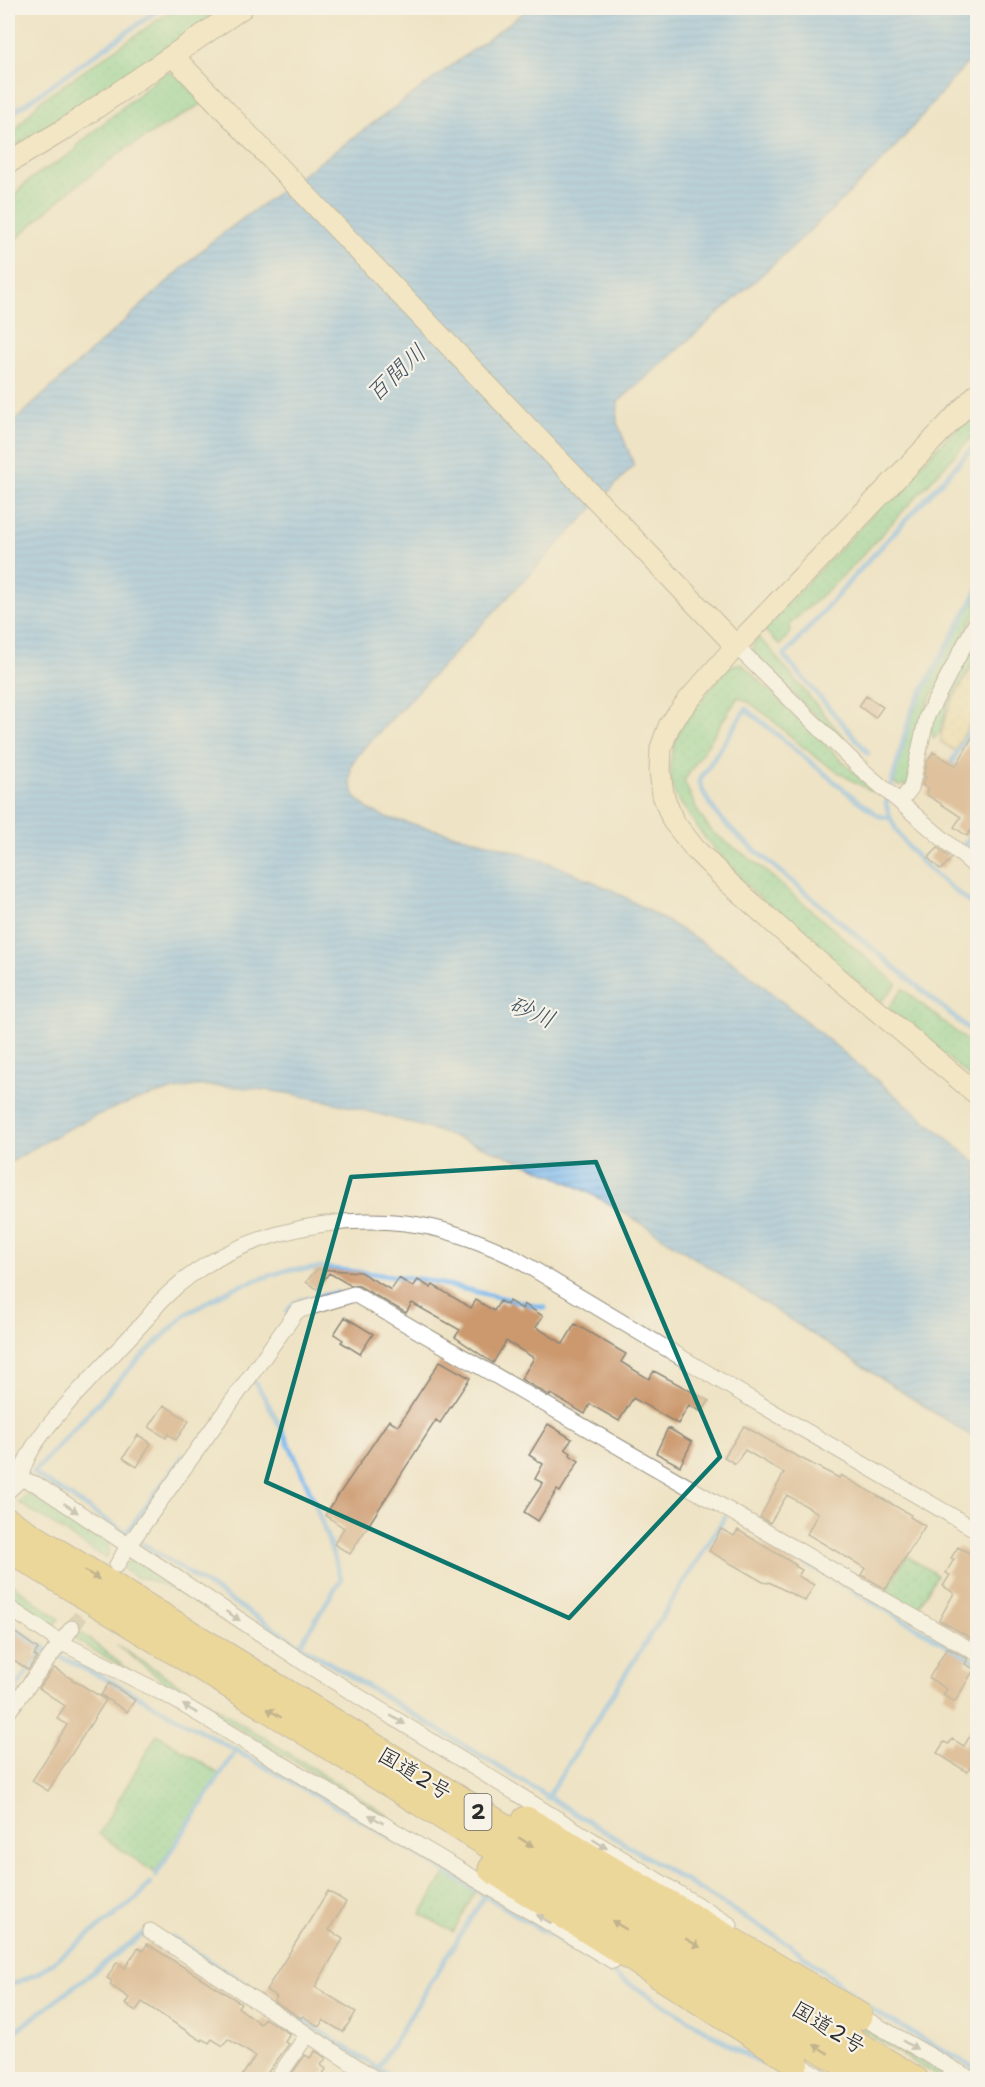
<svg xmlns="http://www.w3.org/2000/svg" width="985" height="2087" viewBox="0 0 985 2087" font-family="'Shantell Sans','Klee One',sans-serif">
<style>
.grass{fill:url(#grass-dots);stroke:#588061;stroke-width:1.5}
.sand{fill:url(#sand-dots);stroke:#8c8264;stroke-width:1.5}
.water{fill:url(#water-rules);stroke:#53728d;stroke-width:1.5}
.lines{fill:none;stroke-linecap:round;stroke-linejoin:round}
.stream{stroke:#7bbaef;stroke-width:5}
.building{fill:#cc996e}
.street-tunnel{stroke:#c8bea6;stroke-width:15;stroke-dasharray:15 8;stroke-linecap:butt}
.street-casing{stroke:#8d8778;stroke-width:17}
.secondary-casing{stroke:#8d8778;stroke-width:23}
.highway-casing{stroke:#8d8778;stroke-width:29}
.street{stroke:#fff;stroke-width:15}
.secondary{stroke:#f6e9c3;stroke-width:21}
.highway{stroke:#e9c769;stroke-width:27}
.oneway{fill:#a0a0a0}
.oneway2{fill:#8a794a}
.marked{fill:none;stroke:#0f766e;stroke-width:4.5;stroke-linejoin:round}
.labels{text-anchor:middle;stroke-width:4.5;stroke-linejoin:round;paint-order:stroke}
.shield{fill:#f7f3e8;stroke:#686764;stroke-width:1.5}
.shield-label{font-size:21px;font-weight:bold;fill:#2b2b2b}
.street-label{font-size:22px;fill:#2b2b2b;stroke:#f7f3e8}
.water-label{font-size:24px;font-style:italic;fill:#435666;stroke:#f7f3e8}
</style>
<defs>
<pattern id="grass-dots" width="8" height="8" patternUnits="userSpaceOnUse" patternTransform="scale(1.5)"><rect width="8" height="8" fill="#85d697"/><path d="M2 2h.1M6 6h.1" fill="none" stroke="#73b882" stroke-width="1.8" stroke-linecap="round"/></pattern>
<pattern id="sand-dots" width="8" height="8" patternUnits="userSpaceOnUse" patternTransform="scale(1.5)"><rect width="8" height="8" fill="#eeda9e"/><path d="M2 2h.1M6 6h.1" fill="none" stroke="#cb8" stroke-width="1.8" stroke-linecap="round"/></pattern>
<pattern id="water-rules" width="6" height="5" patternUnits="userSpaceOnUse" patternTransform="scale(1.5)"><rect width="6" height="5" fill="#7bbaef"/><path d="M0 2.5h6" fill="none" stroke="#6597c2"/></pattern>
</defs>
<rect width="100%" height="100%" fill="#f7f3e8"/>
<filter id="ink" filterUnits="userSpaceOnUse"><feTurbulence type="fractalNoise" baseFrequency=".0167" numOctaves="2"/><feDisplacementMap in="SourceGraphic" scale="12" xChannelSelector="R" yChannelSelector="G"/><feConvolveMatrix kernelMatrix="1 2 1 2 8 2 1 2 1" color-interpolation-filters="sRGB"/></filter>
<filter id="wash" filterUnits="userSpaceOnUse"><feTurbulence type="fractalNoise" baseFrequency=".008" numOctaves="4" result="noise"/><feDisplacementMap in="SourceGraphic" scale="24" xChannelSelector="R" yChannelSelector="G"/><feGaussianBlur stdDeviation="1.35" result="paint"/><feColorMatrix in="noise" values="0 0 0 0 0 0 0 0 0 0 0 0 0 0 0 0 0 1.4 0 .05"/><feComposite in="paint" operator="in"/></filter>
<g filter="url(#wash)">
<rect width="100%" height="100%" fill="#efe3c5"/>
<path class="grass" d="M175,8H226L127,75L8,151V139L39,102Z
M165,72L177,73L203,103L124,150L67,193L8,246C8,235 5,219 8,208C17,180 53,167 75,151L79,144Z
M977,406V431L847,572L790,624L791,632L780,645L763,629Z
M977,592V611L927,705L908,785L898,786L894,782L913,713Z
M977,631V655L947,707L940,732L934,738L930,730V725Z
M757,637L771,650L775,656L867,765L758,660C753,650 751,646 757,637Z
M741,663L875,793C851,781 829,768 808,751C791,738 757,703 738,697L684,781L698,812L712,832L756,863L897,984L881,1002L749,888L705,838L675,795L671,783L670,763L674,744L682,726L727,667Z
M903,989L977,1049V1083L888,1008Z
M28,1494L40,1497L105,1536C110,1545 110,1550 106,1559L18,1502Z
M907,1556L937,1575L916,1611L887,1593V1588Z
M133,1560L139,1561L227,1619C211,1611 150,1575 137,1578L122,1568L124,1564Z
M8,1581L59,1619L52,1628L8,1602Z
M76,1629L132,1672L77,1641L74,1635Z
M116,1645L386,1814L390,1819L175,1690Z
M157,1734L219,1774L155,1873L99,1834Z
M448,1869L478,1887L453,1932L421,1914Z
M784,1982L954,2079H941Z"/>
<path class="sand" d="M977,659V709L955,751L941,742C941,711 963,684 977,659Z"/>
<path class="water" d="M530,8H977V53C944,86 917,125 884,159C799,244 708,323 618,402L617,422L634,465L362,750L351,765L350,782L355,797L368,809L385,817L492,844L553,864L614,891L680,929L739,966L977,1163V1440C894,1386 810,1333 727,1279C680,1249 629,1213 580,1188C502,1150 419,1123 335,1103C296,1094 257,1087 217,1086C209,1086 199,1085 190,1087C123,1098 64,1128 8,1164V427L211,242Z"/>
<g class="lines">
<path class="stream" d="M8,116L161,8
M978,590L911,712L886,804C897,850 943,881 978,909
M868,753L784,656L857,573L978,442
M960,769L951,763L978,716
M890,818L879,816L858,801L746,709L699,781C707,805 720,819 738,836L978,1037
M978,824L964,845L978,856
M287,1312L293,1304L301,1300L337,1293
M254,1382L257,1385C294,1446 320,1511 341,1579L300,1645
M128,1534L33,1473L130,1368L185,1315L233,1288L287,1270L323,1268L426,1280L545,1308
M125,1535L183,1456
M140,1542L300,1645L790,1945L875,2012L978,2070
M805,1563L978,1663
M8,1623L44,1649L118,1685L368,1824L746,2055L802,2080
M8,1699L45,1647
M547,1798L725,1517
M156,1875L237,1749
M172,1937L396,2080
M8,1986L39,1973L136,1899L150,1883
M8,2037L145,1932
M378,2068L485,1895"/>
</g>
<g id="blocks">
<path class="building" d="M866,696L883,707L875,718L859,706Z
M978,727V831L973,827L967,836L954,827L961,817L926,794L929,789L922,785L926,777L924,776L927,762L933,752L956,766Z
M938,848L951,859L941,870L928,858Z
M317,1269L360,1272L391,1290L399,1278L413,1287L418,1280L431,1288L433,1285L471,1308L476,1300L494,1311L500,1301L507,1305L509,1301L522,1309L524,1304L543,1316L536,1327L563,1344L575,1324L626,1354L621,1362L649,1379L654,1371L709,1401L702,1412L689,1405L678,1424L633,1398L619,1421L590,1404L585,1414L551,1394L550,1396L521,1379L534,1358L506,1341L493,1363L455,1337L460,1330L412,1303L406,1313L359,1286L350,1285L329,1273L317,1289L306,1282Z
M345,1317L373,1334L360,1354L341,1342L343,1340L334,1334Z
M440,1361L470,1378L440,1423L436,1420L350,1554L334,1544L344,1528L325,1515L389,1420L398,1426Z
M164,1405L189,1421L176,1440L168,1434L166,1438L149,1427Z
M548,1424L572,1439L565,1449L571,1453L570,1455L579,1461L560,1492L557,1490L538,1521L524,1512L543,1483L535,1479L543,1464L529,1455Z
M744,1426L789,1452L839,1478L841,1475L911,1515L910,1517L925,1526L886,1589L861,1575L865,1568L807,1534L818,1513L787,1495L770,1523L760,1517L784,1473L745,1450L735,1464L724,1457Z
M668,1428L692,1442L680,1466L656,1453Z
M138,1435L151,1443L137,1467L123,1458Z
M721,1529L734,1536L738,1530L796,1565L795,1566L802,1570L798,1576L814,1585L805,1601L769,1582L768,1583L763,1582L709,1551Z
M958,1547L978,1558V1642L939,1620L954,1593L943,1586L950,1575L946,1573L954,1559L951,1558Z
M13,1631L38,1649L34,1655L37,1657L28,1670L8,1656V1640Z
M947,1648L968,1659L965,1664L974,1669L955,1702L943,1695L947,1689L929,1678Z
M54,1668L106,1700L48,1791L32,1781L67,1725L57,1718L65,1706L39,1688Z
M109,1683L135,1700L127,1712L101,1695Z
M978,1723V1756L967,1772L937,1753L944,1742L949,1744L952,1739L964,1746Z
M328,1891L346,1902L329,1930L343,1939L315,1987L356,2012L343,2032L323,2020L319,2027L303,2016L301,2018L274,2001L277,1997L266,1990Z
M147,1944L241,2003L238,2007L260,2024L264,2018L290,2034L285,2042L289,2044L263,2079H240L255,2056L228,2039L223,2046L212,2039L209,2043L203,2039L202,2041L142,2002L136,2011L125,2004L129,1998L110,1985L112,1981L107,1978L117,1962L125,1968L138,1948L143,1951Z
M315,2051L326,2058L321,2065L326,2069L320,2079H298L291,2075L305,2055L310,2058Z"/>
</g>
</g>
<g filter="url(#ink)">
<use href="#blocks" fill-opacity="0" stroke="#8d8778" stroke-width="1.5"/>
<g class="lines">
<path class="street-tunnel" d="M72,1628L96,1595"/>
<g class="street-casing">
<path id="street" d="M736,646L860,768L978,869
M900,802L911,788L927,716L978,619
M21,1479L36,1484L306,1664L730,1925
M8,1491L21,1479C24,1445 70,1402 93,1376C112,1356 131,1336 149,1316C154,1310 158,1303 164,1298C224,1238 322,1214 405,1223C442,1227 480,1241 513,1257L751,1399L978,1531
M117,1565L128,1546L297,1311L354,1294L978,1654
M8,1607L60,1642L170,1697L613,1961
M8,1712L72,1628
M150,1931L377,2080
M855,2013L973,2080
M789,2058L825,2080
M276,2080L307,2035"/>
</g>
<g class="secondary-casing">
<path id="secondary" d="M173,56L736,646
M8,163L65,129L242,8
M978,393L736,646L686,703L669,726L661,748L660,771L663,795L673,821L695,849L730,884L808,953L978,1095"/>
</g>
<g class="highway-casing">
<path id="highway" d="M8,1522L915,2080
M8,1548L871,2080
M526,1820L859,2016
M492,1869L795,2061"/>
</g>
<use href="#street" class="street"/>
<use href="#secondary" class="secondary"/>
<use href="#highway" class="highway"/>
</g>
<defs><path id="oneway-solid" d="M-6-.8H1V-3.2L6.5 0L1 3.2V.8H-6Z" transform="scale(1.5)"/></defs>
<g class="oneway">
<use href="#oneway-solid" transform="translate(71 1508) rotate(34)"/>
<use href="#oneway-solid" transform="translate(233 1616) rotate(33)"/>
<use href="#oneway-solid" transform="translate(190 1709) rotate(-149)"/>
<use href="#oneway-solid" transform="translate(398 1720) rotate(31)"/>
<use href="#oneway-solid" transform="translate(376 1819) rotate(-149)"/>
<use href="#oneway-solid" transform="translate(600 1844) rotate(32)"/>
<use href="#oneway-solid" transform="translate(544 1919) rotate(-149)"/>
<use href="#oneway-solid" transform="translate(910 2045) rotate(29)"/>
</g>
<g class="oneway2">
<use href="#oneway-solid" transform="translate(92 1575) rotate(32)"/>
<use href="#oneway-solid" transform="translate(274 1713) rotate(-148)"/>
<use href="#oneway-solid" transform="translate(526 1842) rotate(31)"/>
<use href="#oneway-solid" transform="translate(619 1925) rotate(-149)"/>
<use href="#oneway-solid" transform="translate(693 1943) rotate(31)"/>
<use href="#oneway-solid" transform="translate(821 2049) rotate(-149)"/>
</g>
</g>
<path d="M0 0H985V2087H0ZM596,1162L720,1457L569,1618L266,1482L351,1177Z" fill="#efe3c5" fill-opacity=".55" fill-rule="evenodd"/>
<path class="marked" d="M596,1162L720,1457L569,1618L266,1482L351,1177Z"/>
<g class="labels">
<rect class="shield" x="464.5" y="1794" width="27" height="36" rx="4.5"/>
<g class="shield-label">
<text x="478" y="1819">2</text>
</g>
<g class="street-label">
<text transform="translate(415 1773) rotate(31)" y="8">国道2号</text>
<text transform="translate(829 2027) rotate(31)" y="8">国道2号</text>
</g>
<g class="water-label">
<text transform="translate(396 373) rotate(-43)" y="8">百間川</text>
<text transform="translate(532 1012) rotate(23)" y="8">砂川</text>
</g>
</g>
<rect width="985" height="2087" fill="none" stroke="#f7f3e8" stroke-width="30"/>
</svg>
